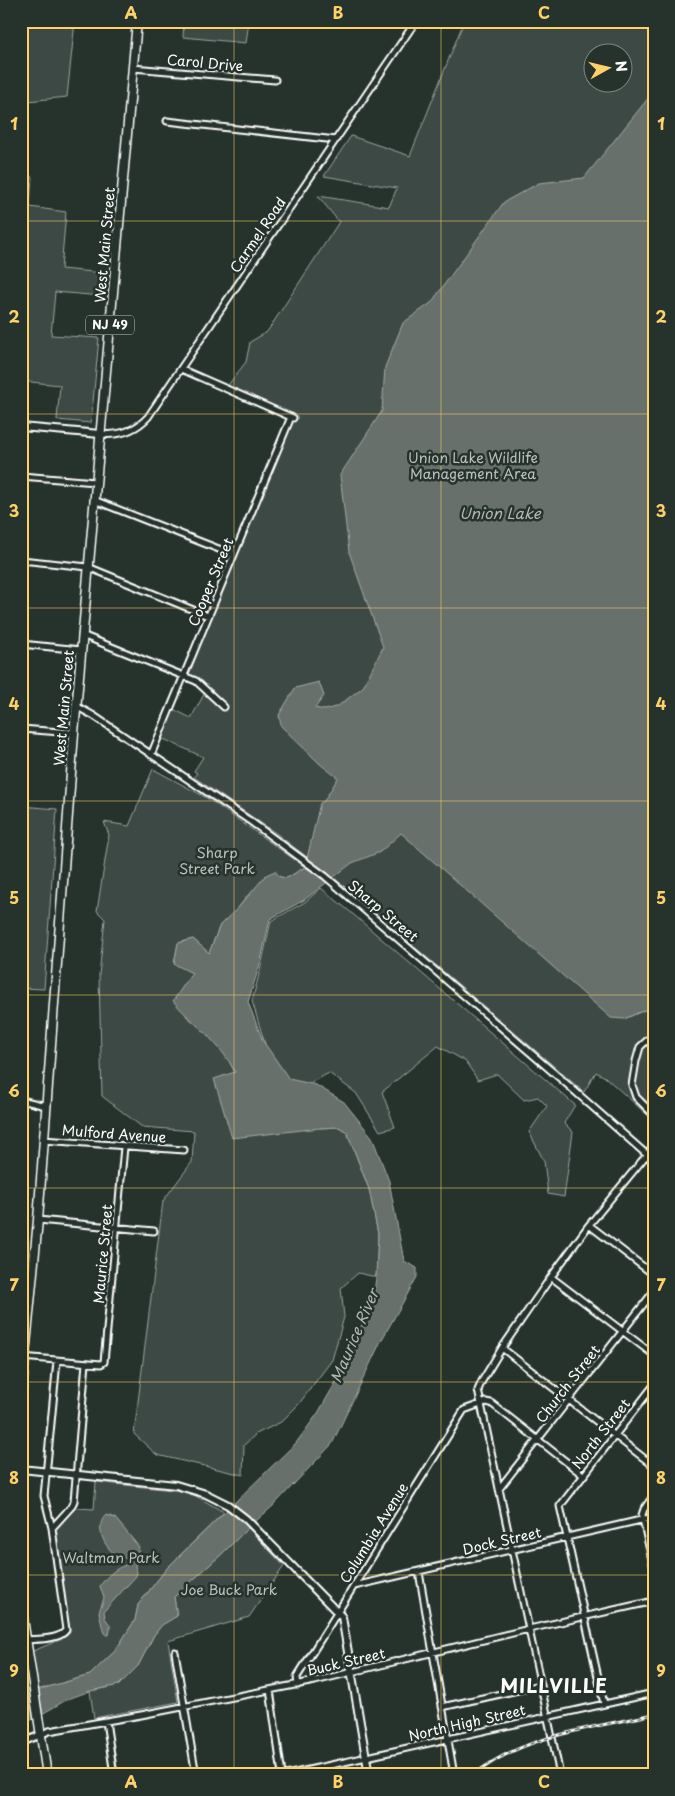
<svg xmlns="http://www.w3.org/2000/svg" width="675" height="1796" viewBox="0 0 675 1796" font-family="'Playpen Sans',sans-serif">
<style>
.green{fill:#3e4944;stroke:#9ea4a2;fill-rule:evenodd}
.water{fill:#67706c;stroke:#a4a9a7}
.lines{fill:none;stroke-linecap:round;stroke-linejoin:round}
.minor-casing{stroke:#fff;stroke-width:9}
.major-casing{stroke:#fff;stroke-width:10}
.highway-casing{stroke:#fff;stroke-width:11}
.minor{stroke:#26332d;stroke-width:5}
.major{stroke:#26332d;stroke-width:6}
.highway{stroke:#26332d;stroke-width:8}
.rail-casing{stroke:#fff;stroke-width:3}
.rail{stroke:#26332d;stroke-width:1;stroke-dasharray:4;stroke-linecap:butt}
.grid{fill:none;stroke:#ffd166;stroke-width:1;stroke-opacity:0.55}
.labels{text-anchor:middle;stroke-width:5;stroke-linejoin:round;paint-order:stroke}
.shield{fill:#26332d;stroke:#bec2c0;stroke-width:1}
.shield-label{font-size:12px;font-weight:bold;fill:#fff}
.street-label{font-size:14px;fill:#fff;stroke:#26332d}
.park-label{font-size:14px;fill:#bbbfbe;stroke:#26332d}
.water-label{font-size:15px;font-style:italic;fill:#b3b8b6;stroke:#26332d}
.district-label{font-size:19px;font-weight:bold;letter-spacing:1px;fill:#fff;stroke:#26332d}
.neatline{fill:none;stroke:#ffd166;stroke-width:2}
.grid-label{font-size:16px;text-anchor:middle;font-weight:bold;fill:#ffd166}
</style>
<rect width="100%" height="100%" fill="#26332d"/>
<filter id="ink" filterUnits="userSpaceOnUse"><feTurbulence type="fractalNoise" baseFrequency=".02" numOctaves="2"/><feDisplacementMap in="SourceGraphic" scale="10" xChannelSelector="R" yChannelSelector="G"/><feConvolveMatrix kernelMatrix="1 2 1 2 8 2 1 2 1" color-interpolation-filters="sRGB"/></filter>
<g filter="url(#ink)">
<path class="green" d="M21,21H75L67,97L28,101L22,170L32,177L30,207L66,212L61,269L104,273L102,296L55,292L51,335L99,338L91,423L57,420L60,385L21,381Z
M184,21H249L246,43L183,37Z
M464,21H654V997L624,1019L654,1006V1121L605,1077L596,1072L584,1092L333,877L277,834L194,777L197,773L194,771L203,757L157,736L169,707L191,718L208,687L185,671L290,420L225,389L246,362L250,342L267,332L339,222L318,196L389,207L397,188L324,176L351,136L410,156ZM592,52H622V82H592Z
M153,769L207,798L305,867L287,878L280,877L248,895L238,908L220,925L209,953L193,939L178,943L174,963L192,972L186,1016L206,1032L227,1056L235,1073L320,1128L339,1127L347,1132L369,1189L378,1234L376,1277L358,1273L341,1288L344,1317L332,1360L298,1405L281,1422L256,1434L244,1445L243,1475L157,1455L134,1434L163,1201L192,1162L194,1131L142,1127L102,1096L99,975L105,919L97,911L109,835L104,822L129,826Z
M21,806L57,809L44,989L21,988Z
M321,888L348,910L575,1105L564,1123L573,1132L564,1197L548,1194L544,1161L529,1132L547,1106L538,1097L524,1100L497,1074L478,1080L465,1061L438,1046L382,1092L395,1127L380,1131L356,1093L329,1073L300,1088L272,1067L252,1001L260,971L271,921L305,902Z
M96,1482L182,1491L194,1495L224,1512L167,1568L138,1605L135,1620L115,1651L90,1675L41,1689L21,1697V1656L62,1639L70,1633L55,1529L76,1508L94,1509Z
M248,1528L284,1566L249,1617L168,1641L178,1702L94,1718L90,1691L119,1685L138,1666L154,1635L162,1624L177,1616L174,1597L224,1552Z"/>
<path class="water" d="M654,91V1006L624,1019L611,1018L401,833L380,852L352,863L304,900L270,919L260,964L248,1002L263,1041L289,1079L316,1085L344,1102L372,1137L389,1181L404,1261L417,1268V1277L380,1343L332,1444L273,1506L248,1528L224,1552L174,1597L177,1616L162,1625L154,1635L138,1666L119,1685L90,1691L68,1699L21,1726V1693L25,1691L41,1689L90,1675L115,1651L135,1620L138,1605L167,1568L296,1443L318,1413L347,1363L374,1293L376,1277L378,1234L369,1189L347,1132L339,1127L320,1128L232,1138L214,1079L235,1072C220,1042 195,1026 173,1001L192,973L174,964L178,943L193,939L209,953L220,925L238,908L266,875L275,871L280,877L287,878L305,867L320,803L324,801L338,778L320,764L281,726L279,715L295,688L319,682L324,696L315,708L325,710L338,706L363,687L383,647L349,552L340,475L382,411L385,367L403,323L431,303L504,202L539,183L584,178Z
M106,1515L115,1518L139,1547L135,1566L137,1572L136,1576L104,1611L105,1618L110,1625V1630L109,1635H106L102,1626L99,1612L104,1598L100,1586C106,1577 119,1564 130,1565L131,1560C126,1558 121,1558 116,1555C104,1547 94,1526 106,1515Z"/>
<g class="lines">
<g class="minor-casing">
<path id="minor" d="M133,68L275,80
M167,121L336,140
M181,369L293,418
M100,434C119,436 135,431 148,417L416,21
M21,476L96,482
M94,500L234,555
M21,560L88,567L208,616
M82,635L196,681L224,707
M21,644L81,650
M76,706L94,716L250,821L325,876L561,1079L654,1161
M21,729L74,733
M151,755L291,417
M654,1034L640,1047L636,1061L632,1085L636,1097L654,1115
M21,1100L46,1106
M43,1140L184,1150
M38,1220L154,1231
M589,1225L654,1275
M551,1277L654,1355
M502,1348L654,1466
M22,1357L101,1364L104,1362L124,1147
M499,1489L654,1291
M654,1495L644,1509L642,1515L654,1569
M52,1528L71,1507L74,1501L86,1363
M419,1572L454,1775
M354,1586L654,1517
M26,1640C37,1639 60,1640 66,1630L52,1528L44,1496L57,1361
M175,1652L196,1775
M21,1660L29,1659
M298,1685L297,1677L464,1410L486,1402L491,1403L583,1475
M270,1690L282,1775
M604,1704L560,1506L654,1385
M442,1707L541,1685
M106,1721L114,1775
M21,1743L49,1731L141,1715L315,1681L529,1629L654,1601
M286,1775L654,1693
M560,1775L478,1390L482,1381L502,1348L551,1277L589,1225L654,1146"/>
</g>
<g class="major-casing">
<path id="major" d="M21,427L100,434
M21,1469L176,1485L206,1494L228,1505L246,1519L342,1617L369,1775"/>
</g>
<g class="highway-casing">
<path id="highway" d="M21,1397L38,1220L74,733L137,21
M21,1606L47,1775"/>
</g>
<use href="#minor" class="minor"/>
<use href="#major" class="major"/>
<use href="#highway" class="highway"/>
<g class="rail-casing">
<path id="rail" d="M474,1775C522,1735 595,1728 654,1714"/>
</g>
<use href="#rail" class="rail"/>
</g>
</g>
<path class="grid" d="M234,21V1775M441,21V1775M21,221H654M21,414H654M21,608H654M21,801H654M21,995H654M21,1188H654M21,1382H654M21,1575H654"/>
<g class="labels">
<rect class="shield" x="86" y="315.5" width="48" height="19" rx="4"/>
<g class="shield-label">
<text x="110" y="329">NJ 49</text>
</g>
<g class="street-label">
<text transform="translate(205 63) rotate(5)" y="5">Carol Drive</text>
<text transform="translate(258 235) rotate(-56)" y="5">Carmel Road</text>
<text transform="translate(105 245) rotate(-85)" y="5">West Main Street</text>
<text transform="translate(211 582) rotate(-67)" y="5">Cooper Street</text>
<text transform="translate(64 708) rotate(-85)" y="5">West Main Street</text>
<text transform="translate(383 911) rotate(40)" y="5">Sharp Street</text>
<text transform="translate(114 1134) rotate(4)" y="5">Mulford Avenue</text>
<text transform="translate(103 1254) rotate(-85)" y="5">Maurice Street</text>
<text transform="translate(568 1384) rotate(-52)" y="5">Church Street</text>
<text transform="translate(601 1434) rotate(-52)" y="5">North Street</text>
<text transform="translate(374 1533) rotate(-58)" y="5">Columbia Avenue</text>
<text transform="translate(502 1541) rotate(-13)" y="5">Dock Street</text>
<text transform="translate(346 1662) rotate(-13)" y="5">Buck Street</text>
<text transform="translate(467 1723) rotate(-13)" y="5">North High Street</text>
</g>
<g class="park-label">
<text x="473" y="463">Union Lake Wildlife<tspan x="473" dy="16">Management Area</tspan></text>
<text x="217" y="858">Sharp<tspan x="217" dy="16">Street Park</tspan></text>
<text x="111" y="1563">Waltman Park</text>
<text x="229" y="1595">Joe Buck Park</text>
</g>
<g class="water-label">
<text x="500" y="519">Union Lake</text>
<text transform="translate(355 1336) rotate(-67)" y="5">Maurice River</text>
</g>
<g class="district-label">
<text x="554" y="1693">MILLVILLE</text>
</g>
</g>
<rect width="675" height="1796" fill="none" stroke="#26332d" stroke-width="55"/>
<g transform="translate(608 68) rotate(82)"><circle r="24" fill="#26332d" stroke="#7d8581"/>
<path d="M0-4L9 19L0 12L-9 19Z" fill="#ffd166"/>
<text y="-8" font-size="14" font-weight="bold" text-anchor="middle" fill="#ffffff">N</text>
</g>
<rect x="28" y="28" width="620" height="1740" class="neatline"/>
<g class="grid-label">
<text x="131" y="19">A</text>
<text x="338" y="19">B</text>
<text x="544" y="19">C</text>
<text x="14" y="130">1</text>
<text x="661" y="130">1</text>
<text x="14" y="323">2</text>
<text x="661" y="323">2</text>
<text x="14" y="517">3</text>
<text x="661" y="517">3</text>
<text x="14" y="710">4</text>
<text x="661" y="710">4</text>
<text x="14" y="904">5</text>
<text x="661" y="904">5</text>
<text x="14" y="1097">6</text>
<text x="661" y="1097">6</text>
<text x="14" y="1291">7</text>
<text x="661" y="1291">7</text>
<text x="14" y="1484">8</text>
<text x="661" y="1484">8</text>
<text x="14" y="1677">9</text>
<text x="661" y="1677">9</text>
<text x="131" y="1788">A</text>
<text x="338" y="1788">B</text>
<text x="544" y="1788">C</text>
</g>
</svg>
